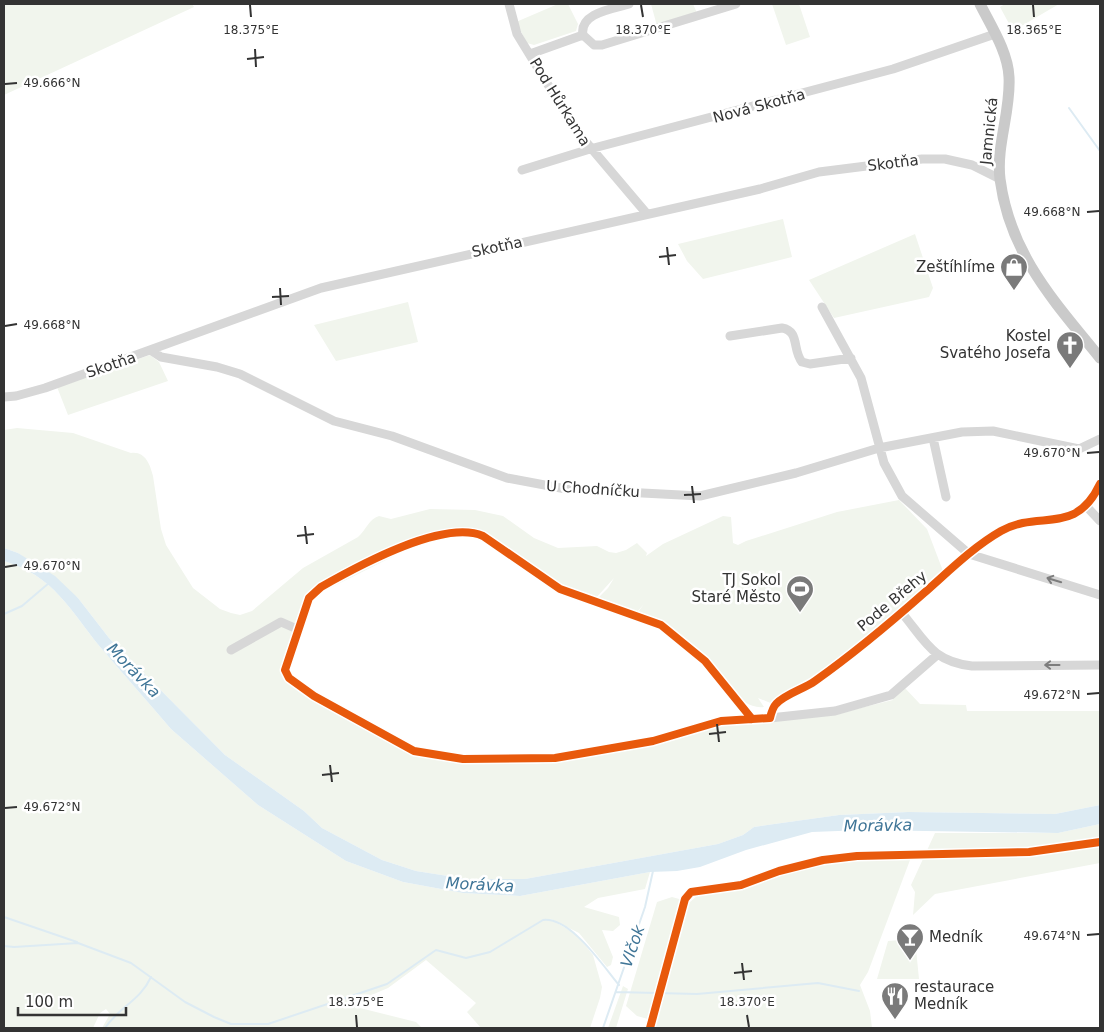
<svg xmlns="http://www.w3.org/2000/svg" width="1104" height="1032" viewBox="0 0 1104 1032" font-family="'DejaVu Sans',sans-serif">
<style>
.green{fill:#f1f5ed}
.water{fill:#ddebf3}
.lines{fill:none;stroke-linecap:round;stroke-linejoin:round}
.stream{stroke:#ddebf3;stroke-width:2}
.minor{stroke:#d7d7d7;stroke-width:9}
.major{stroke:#cacaca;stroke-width:11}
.cycleway-casing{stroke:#fff;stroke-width:11}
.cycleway{stroke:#e8590c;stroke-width:8}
.oneway{stroke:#7d7d7d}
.ticks{fill:none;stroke:#333;stroke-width:2}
.labels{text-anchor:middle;stroke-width:5;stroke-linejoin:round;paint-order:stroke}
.street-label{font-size:15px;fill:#333;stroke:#fff}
.poi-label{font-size:15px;fill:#333;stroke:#fff;text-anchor:end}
.water-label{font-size:16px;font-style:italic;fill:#3f7597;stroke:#fff}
.ticks-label{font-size:12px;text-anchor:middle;fill:#333;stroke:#fff;stroke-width:5;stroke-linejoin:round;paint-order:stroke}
</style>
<rect width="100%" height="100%" fill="#fff"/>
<path class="green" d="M4,4H192L194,7L4,95Z
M558,4H568L578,24L576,31L534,45L527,43L516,22Z
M651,4H693L697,13L657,26Z
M772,4H799L810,37L786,45Z
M1005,4H1059L1013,31L1000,7Z
M783,219L792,257L703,279L687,261L678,244Z
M915,234L933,288L929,297L834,318L809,280Z
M408,302L418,342L336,361L314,325Z
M150,355L159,362L168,381L68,415L57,387Z
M17,428L73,433L131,453C145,451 150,464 153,476L161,529L166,545L193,588L220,609L231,613L240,615L252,611L303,568L358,537C366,530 369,519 379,516L391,519L430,509L475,510L503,516L534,538L558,548L597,546L609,552L616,553L626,550L637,543L647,553L646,556L663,544L723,516L731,517L733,543L738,545L746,541L837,512L899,500L927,529L943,571L841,657L773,704L758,698L764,707C739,710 724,677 709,662C693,646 658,626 638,612L644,604L637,612L597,599L608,588L614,578L595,599L548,584L478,539L463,534L438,540L412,547L318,594L299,615L284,668V678L421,756L435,760L536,764L631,750L718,726L836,714L893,700L891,697L904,687L920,704L966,705L967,711H1100V805L1055,814L908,812L839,815L754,827L743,835L718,844L525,879H467L416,871L382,860L322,828L304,811L225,755L109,638L78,598L18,553L4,548V430Z
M4,561C54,576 70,610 101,648C124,675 148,702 171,729L258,805L346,861L403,882L463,893L520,896L650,872L645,889L598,898L584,907L619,917L620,925L613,931L602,930L613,957L611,965L607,967L579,933L549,918L577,935L593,955L602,987L600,998L590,1028H481L467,1012L476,1003L426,960L388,988L348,1005L416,1022L422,1028H102L110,1014L106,1009L100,1013L93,1028H4Z
M1100,824V863L935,894L913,915L915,892L911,885L935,833H1058Z
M858,858L910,860L868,972L860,985L870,1011L872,1028H653L655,1021L637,1016L626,1006L657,902L672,897L690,902L697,896L726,892L818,864Z
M915,939L919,979H877L888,941Z
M623,986L628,989L627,992L616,1028H608Z"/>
<path class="water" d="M4,548L18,553L55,576L78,598L109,638L225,755L304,811L322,828L382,860L416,871L467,879H525L718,844L743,835L754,827L839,815L908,812L1055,814L1100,805V824L1058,833L864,830L812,832L746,850L700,867L677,871L650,872L520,896L463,893L403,882L346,861L258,805L171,729C148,702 124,675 101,648C70,610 54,576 4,561Z"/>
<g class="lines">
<path class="stream" d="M1069,108L1100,151
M4,614L22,606L49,583
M4,917L77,942
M4,946L14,947L78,943L131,963L185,1002L214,1017L231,1024H268L387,984L436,950L466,958L490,952L543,920C571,917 603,966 619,985
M616,992L697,994L818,983L859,991
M105,1028C120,1006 140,1001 151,977
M603,1028L645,907L653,871"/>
<path class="minor" d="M509,4L517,34L575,129L647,214
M583,35C579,13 612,9 629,4
M530,54L583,35L594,45H602L736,4
M522,170L590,149L893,69L995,34
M822,307L861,378L884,463L902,496L969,554L1100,595
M730,336L782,328C800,331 792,350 802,362L810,364L851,358
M152,351L161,357L217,367L240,374L334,421L392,436L507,478L566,489L700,496L796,473L879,448L962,432L993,431L1079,449L1100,439
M4,397L16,396L45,388L321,288L760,189L819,172L922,159H945L972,165L1000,179
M933,438L946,497
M1086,506L1100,521
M902,613C926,642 932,661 972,666L1100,665
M231,650L281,622L297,629
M770,718L835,711L891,695L937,655
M752,719L705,661L661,625L560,589L483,536C443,519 358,566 321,587L309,598L285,670L289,678L314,696L414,751L463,759L555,758L653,741L721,721L770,718C771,714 773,707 776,704C785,694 804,689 815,681C853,654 889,624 924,593C948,572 973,547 1001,531C1040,509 1075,537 1100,484"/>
<path class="major" d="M980,4C991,26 1008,52 1009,77C1011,111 996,145 1000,179C1010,255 1055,302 1100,358"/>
<g class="cycleway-casing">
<path id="cycleway" d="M752,719L705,661L661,625L560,589L483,536C443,519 358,566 321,587L309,598L285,670L289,678L314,696L414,751L463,759L555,758L653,741L721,721L770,718C771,714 773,707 776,704C785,694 804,689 815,681C853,654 889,624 924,593C948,572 973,547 1001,531C1040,509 1075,537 1100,484
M650,1028L685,899L691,892L741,885L779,871L823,860L857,856L1029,852L1100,842"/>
</g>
<use href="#cycleway" class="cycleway"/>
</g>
<defs><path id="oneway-shaft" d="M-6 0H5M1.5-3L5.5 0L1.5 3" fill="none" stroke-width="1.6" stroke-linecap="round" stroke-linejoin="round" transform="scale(1.25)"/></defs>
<g class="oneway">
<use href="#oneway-shaft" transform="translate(1054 580) rotate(-163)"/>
<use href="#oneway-shaft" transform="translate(1052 665) rotate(180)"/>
</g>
<path class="ticks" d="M250,5L251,17M641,5L643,17M1033,5L1034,17M255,49L256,67M247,59L264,57M5,84L17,83M1087,212L1099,211M667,247L669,265M659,257L676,255M280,288L281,305M272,297L289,296M5,326L17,324M1087,453L1099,452M692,486L694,503M684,495L701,494M305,526L307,544M297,536L314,534M5,567L17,565M1087,694L1099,693M717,724L719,742M709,734L726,732M330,765L332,782M322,775L339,773M5,808L17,807M1087,935L1099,934M742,963L744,980M734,973L752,971M356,1015L357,1027M747,1015L749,1027"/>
<defs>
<g id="shop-pin" transform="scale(1.4375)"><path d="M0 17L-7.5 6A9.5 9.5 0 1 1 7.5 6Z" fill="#7a7a7a" stroke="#fff"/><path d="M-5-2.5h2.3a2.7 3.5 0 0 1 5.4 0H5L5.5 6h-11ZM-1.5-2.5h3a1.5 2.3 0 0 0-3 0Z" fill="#fff"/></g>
<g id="church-pin" transform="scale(1.4375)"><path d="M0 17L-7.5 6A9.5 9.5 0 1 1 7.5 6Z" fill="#7a7a7a" stroke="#fff"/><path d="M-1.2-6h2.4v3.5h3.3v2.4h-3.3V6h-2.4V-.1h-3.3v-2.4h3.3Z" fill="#fff"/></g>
<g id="stadium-pin" transform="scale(1.4375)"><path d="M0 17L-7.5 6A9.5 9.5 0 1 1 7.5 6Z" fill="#7a7a7a" stroke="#fff"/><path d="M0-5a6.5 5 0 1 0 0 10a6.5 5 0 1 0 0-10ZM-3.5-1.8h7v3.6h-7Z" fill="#fff"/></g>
<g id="bar-pin" transform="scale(1.4375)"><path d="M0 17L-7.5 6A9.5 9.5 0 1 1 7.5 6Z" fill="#7a7a7a" stroke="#fff"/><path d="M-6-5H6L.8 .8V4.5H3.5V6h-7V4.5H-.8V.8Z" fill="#fff"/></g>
<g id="restaurant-pin" transform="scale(1.4375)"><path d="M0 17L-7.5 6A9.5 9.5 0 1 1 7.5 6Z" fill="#7a7a7a" stroke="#fff"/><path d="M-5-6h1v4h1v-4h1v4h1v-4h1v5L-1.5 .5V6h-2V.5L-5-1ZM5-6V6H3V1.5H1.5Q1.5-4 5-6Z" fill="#fff"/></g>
</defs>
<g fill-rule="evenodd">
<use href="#shop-pin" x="1014" y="267"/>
<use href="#church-pin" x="1070" y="345"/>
<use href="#stadium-pin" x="800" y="589"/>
<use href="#bar-pin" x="910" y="937"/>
<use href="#restaurant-pin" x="895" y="996"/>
</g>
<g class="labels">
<g class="street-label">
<text transform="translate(560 102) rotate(58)" y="5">Pod Hůrkama</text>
<text transform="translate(759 106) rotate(-15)" y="5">Nová Skotňa</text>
<text transform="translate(989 131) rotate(-84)" y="5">Jamnická</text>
<text transform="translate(893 163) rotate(-7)" y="5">Skotňa</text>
<text transform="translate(497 247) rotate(-12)" y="5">Skotňa</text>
<text transform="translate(111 365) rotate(-19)" y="5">Skotňa</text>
<text transform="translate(593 489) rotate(4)" y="5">U Chodníčku</text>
<text transform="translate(892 601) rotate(-40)" y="5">Pode Břehy</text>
</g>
<g class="poi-label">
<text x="995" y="272">Zeštíhlíme</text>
<text x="1051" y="341">Kostel<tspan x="1051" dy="17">Svatého Josefa</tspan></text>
<text x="781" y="585">TJ Sokol<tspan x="781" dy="17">Staré Město</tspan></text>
<text x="929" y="942" text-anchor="start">Medník</text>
<text x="914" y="992" text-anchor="start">restaurace<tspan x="914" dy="17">Medník</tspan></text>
</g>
<g class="water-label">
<text transform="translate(134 670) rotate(46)" y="6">Morávka</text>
<text transform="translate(878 825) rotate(-1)" y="6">Morávka</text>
<text transform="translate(480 884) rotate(3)" y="6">Morávka</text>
<text transform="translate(632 946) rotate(-71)" y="6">Vlčok</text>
</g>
</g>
<g class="ticks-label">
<text x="251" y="34">18.375°E</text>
<text x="643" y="34">18.370°E</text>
<text x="1034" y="34">18.365°E</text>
<text x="52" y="87">49.666°N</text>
<text x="1052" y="216">49.668°N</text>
<text x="52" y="329">49.668°N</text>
<text x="1052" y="457">49.670°N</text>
<text x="52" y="570">49.670°N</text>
<text x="1052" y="699">49.672°N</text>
<text x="52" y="811">49.672°N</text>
<text x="1052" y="940">49.674°N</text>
<text x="356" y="1006">18.375°E</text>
<text x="747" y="1006">18.370°E</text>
</g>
<rect width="1104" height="1032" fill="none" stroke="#333333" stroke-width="10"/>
<path d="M18 1007v8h108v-8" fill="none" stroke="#333333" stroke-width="2.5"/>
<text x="25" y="1007" font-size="15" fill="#333333" stroke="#ffffff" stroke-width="4" paint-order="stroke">100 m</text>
</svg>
